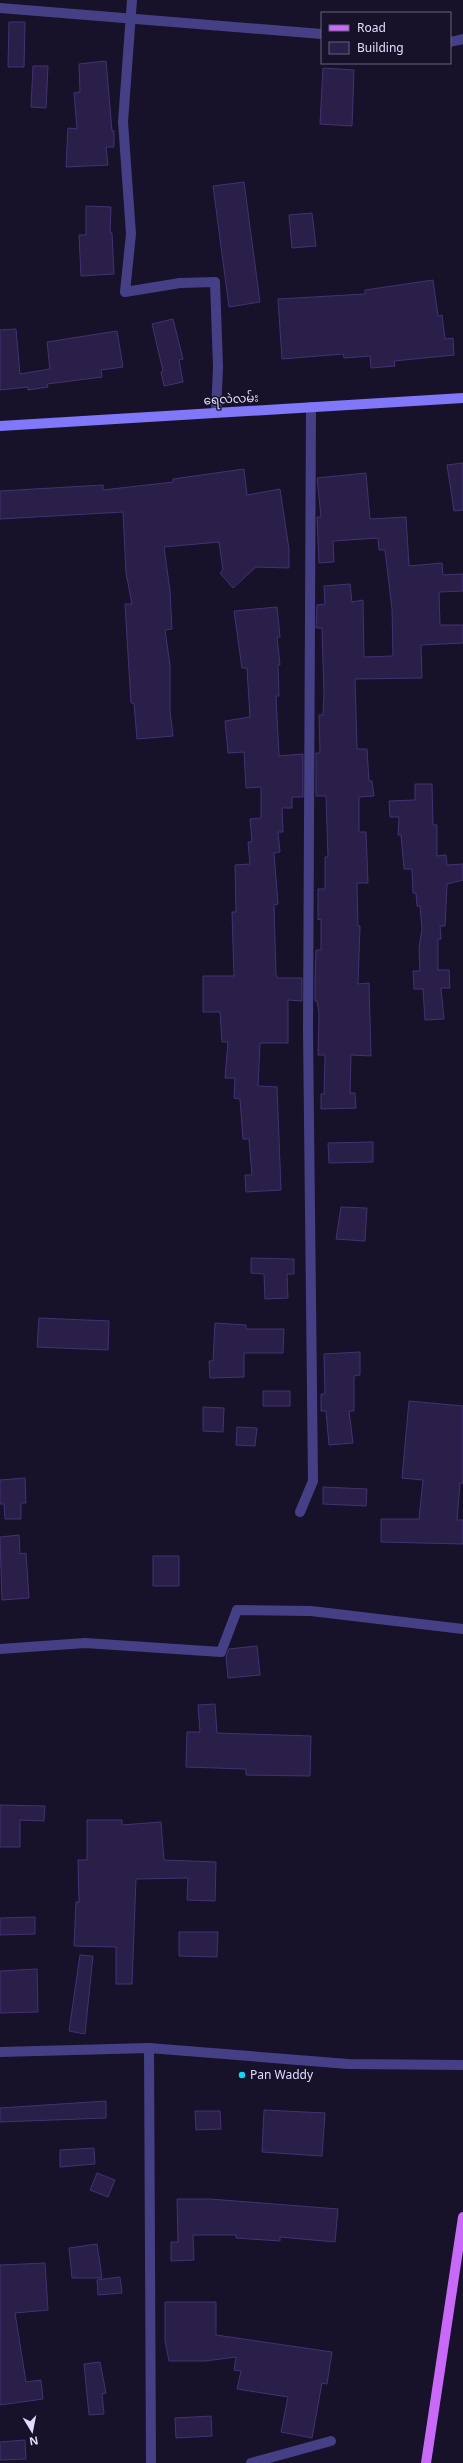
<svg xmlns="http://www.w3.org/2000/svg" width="463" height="2463" viewBox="0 0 463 2463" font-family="'Noto Sans','Noto Sans Myanmar',sans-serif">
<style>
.building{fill:#291f49;stroke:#423274}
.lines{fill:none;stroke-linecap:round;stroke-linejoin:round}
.lane{stroke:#454086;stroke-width:10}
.street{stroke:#454086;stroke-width:10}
.secondary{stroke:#8078f8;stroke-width:10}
.primary{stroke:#c869f7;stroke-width:10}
.poi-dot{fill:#13d4f3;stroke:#171229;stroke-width:1.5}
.labels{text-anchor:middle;stroke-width:3;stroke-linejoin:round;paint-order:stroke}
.street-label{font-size:12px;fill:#e1dcfd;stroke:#171229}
.poi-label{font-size:12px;fill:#e1dcfd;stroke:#171229;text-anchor:start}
</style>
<rect width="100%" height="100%" fill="#171229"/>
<path class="building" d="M9,22H25L24,67H8Z
M106,61L112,131H114V147H106L108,165L66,167L68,128L77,129L74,93L80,92L79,64Z
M33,66H48L46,108L31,107Z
M323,68L354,70L352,126L320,124Z
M244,182L260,302L229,307L213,186Z
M86,206L111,207L110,233H112L114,274L81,276L79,235H86Z
M312,213L316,246L292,248L289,215Z
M433,280L438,316L442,315L445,339L453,338L454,355L394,361L395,366L371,368L370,356L344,358L343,354L282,359L278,299L365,294V290Z
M173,319L183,359L179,360L183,382L164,386L161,372L163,371L152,324Z
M16,329L20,374L50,369L47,342L117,331L123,367L101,370L102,377L47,384L48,387L28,390V387L0,390V330Z
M463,463V510L454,511L447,465Z
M244,469L247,495L280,489L289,549V568L256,567L233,588L220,573L223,570L219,542L164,547L170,591L172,629L165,630L170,665V710L173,736L137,739L134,703H131L125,604H132L126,573L123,512L0,519V491L103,485V490L173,482V479Z
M366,473L370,519L406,517L409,566L442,563L443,575L463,574V591L439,592L440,625H463V643L421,645L422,678L355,679L357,749H367L369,781H372L374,796L359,797V832H366L368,883H357L358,926H360L358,984L369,983L371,1056L351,1055L350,1093H355L356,1108L321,1109V1094H324L325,1055H318L319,1013L317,1001H315V978L316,950H321V919L318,920V889H325V857H328L326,796H316V753H320L319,715H323L324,695L322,628H316L317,605L325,604L324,586L350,584L352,602L363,600L364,657L393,656L392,609L385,550H379L378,538L333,541L334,562L319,563L317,517H321L317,478Z
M277,607L280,637H277L280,665H278L279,696H276L279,756L303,754V797H292V808H282L283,832H278L280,852L274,853L278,904L274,905L276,975L278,978H302V1001L288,1000V1043H260L258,1086L277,1087L281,1190L246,1192L245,1175H252L249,1139H243L240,1099L234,1098L235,1078H225L228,1042H222L220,1012H203V976H234L232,912H236L235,865L250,864L248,842H252L250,819L261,818V787L246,788L244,752L228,753L225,721L250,717L247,668H242L234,611Z
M415,784H432L433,825H437V856L446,855L447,865L463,864V880L447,884L445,926H440L441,939H438V970H449L450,988H441L444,1019L425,1020L423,989H414L413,971H420L419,948L422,929L420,906H417L416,893H413L412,869H404L401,835H398L399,817H390L389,801L415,800Z
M373,1142V1162L329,1163L328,1143Z
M341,1207L367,1208L365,1241L336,1239Z
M251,1258L294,1259V1274H287L288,1298L265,1299L264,1274L251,1273Z
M39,1318L109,1321L108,1350L37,1347Z
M215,1323L246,1325V1329H284L283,1353H244V1377L210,1378L209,1361H213Z
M360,1352V1375L354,1376V1411H349L353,1443L329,1445L326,1411H321V1394H325L324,1354Z
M263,1391H290V1406H263Z
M409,1401L463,1406V1483H460L457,1520H463V1544L381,1542V1519H419L423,1480L402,1478Z
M203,1407L224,1408L223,1432L203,1431Z
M237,1427L257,1428L255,1446L236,1445Z
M25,1478L26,1503H21V1519H5L4,1504H0V1480Z
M323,1487L367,1489L366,1506L323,1504Z
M19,1535L20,1554L26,1553L29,1598L2,1600L0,1537Z
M153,1556H179V1586H153Z
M257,1646L260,1675L228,1678L226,1656L229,1649Z
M215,1704L217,1733L311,1736L310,1776L246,1775V1769L186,1767L187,1732H200L198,1705Z
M0,1805L45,1806L44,1821L20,1820V1847H0Z
M87,1820H122V1825L161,1822L164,1860L216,1862L215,1901L187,1900L188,1878L136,1879L132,1984H116V1947L74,1946L76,1902H79L78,1860H87Z
M35,1917V1934L0,1935V1918Z
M179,1932H218L217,1957L179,1956Z
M80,1955L93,1956L85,2034L69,2031Z
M37,1969L38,2012L0,2013V1971Z
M106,2101V2118L0,2122V2108Z
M264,2110L325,2113L322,2156L262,2152Z
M195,2111H220L221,2129L196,2130Z
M94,2148L95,2164L60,2167V2150Z
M97,2173L115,2180L108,2197L90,2190Z
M177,2199H210L338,2209L335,2242L280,2237V2241L236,2238V2235H193L194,2260L171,2261V2242H178Z
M97,2244L102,2278H72L69,2248Z
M45,2263L48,2310L15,2313L26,2382L41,2380L43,2399L0,2405V2265Z
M120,2277L122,2293L98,2295L97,2280Z
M165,2302H216V2335L332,2352L327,2384L322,2383L312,2438L281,2432L288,2397L237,2389L241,2371L234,2370L236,2357L205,2361H169L165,2341Z
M100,2362L106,2393L102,2394L104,2414L89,2415L84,2364Z
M211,2416L212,2436L176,2438L175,2418Z
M25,2440L26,2459L0,2460V2442Z"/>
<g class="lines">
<path class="lane" d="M0,8L322,34
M450,42L463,39"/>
<path class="street" d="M132,0L123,122L131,234L125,292L180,283L215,282L218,367L216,413
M300,1512L313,1481L308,1030L311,407
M0,1649L85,1643L221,1652L237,1610L311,1611L463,1629
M149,2048L151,2463
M0,2052L149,2048L348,2064L463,2065
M251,2463L331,2441"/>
<path class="secondary" d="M0,426L463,398"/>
<path class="primary" d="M426,2463L463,2217"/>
</g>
<circle class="poi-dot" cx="242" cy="2075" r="4"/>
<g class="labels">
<g class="street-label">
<text transform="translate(231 399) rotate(-3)" y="4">ရေလဲလမ်း</text>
</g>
<g class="poi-label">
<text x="250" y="2079">Pan Waddy</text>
</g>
</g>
<rect x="321" y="12" width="130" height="52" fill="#171229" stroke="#68637e"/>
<rect x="329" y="25" width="20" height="6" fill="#c869f7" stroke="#68637e"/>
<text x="357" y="32" font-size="12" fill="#e1dcfd">Road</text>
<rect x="329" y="42" width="20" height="12" fill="#291f49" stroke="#68637e"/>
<text x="357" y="52" font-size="12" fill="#e1dcfd">Building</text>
<g transform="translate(32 2431) rotate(170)" stroke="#171229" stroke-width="3" paint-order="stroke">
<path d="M0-3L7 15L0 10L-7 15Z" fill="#e1dcfd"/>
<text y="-6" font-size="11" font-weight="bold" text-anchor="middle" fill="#e1dcfd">N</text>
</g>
</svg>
